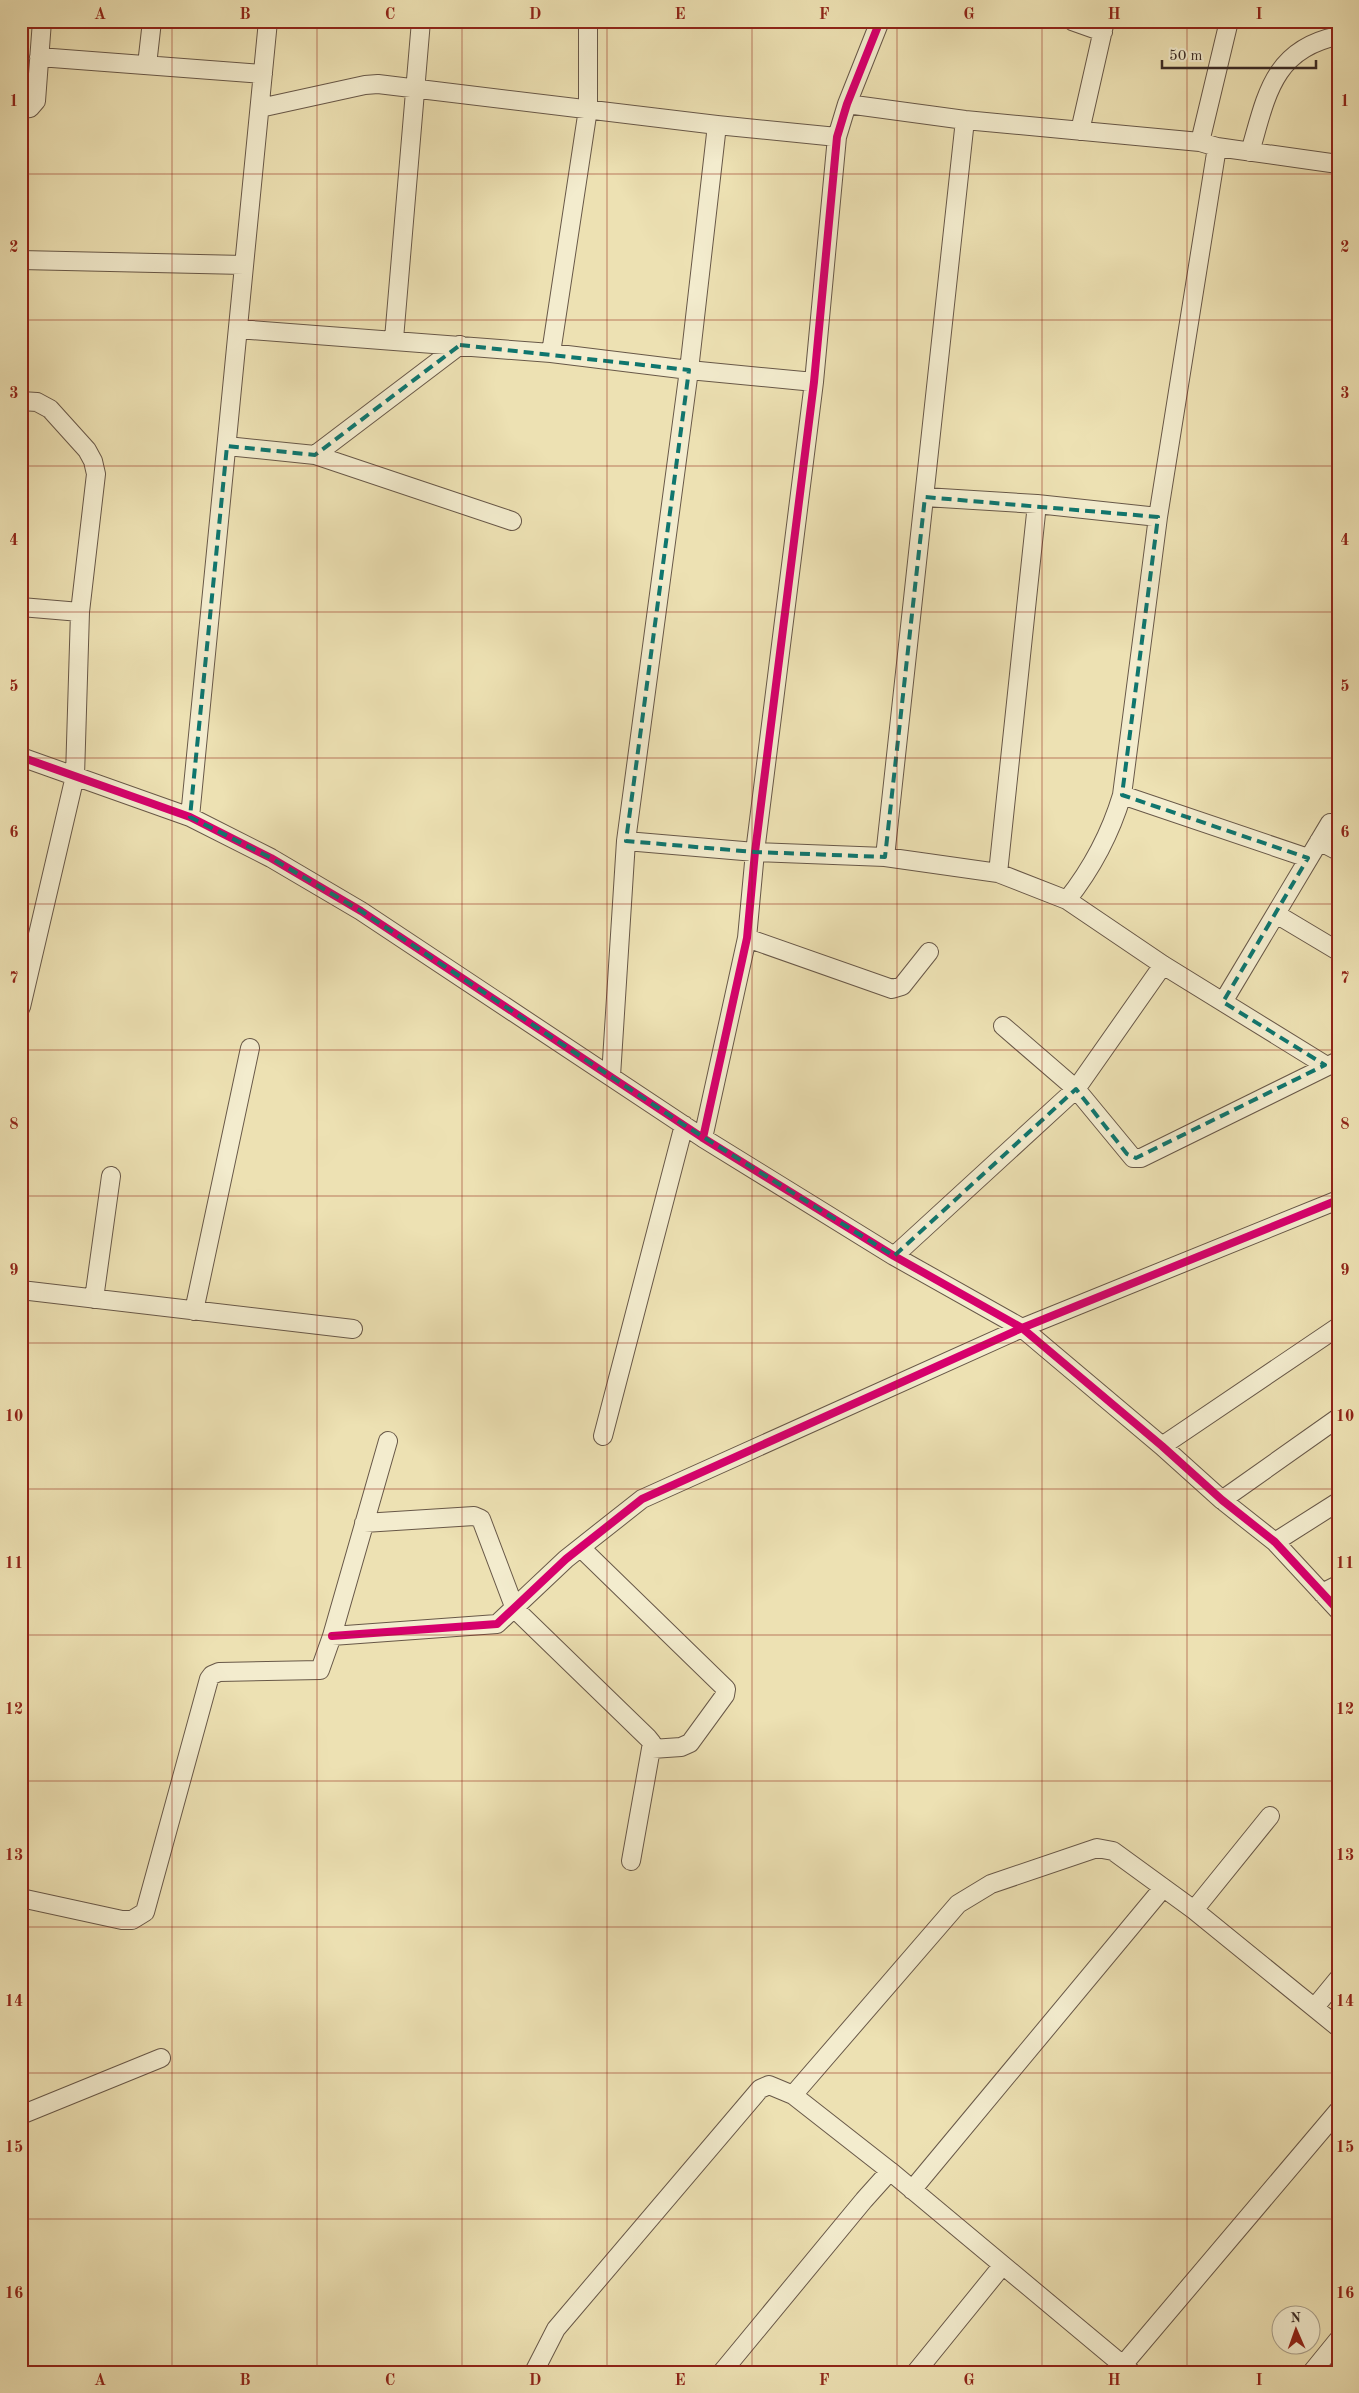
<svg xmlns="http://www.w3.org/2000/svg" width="1359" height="2393" viewBox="0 0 1359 2393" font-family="'Old Standard TT',serif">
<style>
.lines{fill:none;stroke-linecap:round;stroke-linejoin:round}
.minor-casing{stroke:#685848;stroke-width:20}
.minor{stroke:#f3ecce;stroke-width:18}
.cycleway-casing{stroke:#f3ecce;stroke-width:11}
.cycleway{stroke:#d6006c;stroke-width:8}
.marked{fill:none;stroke:#0f766e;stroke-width:4;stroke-dasharray:10 6;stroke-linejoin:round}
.grid{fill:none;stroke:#8f2418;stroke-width:1;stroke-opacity:0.55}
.neatline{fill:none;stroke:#8f2418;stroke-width:2}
.grid-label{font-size:16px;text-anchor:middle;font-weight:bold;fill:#8f2418}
</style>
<rect width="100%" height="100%" fill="#ede1b3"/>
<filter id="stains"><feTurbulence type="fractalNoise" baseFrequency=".004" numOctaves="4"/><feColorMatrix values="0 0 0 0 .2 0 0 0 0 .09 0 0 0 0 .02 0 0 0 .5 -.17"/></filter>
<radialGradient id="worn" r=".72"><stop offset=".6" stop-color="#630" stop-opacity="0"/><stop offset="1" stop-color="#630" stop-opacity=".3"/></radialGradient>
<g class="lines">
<g class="minor-casing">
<path id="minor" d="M1072,21L1103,32
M39,57L263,74
M147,65L152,21
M847,104L965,120L1200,142L1217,147L1338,164
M260,108L365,85L378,84L717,125L837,137
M21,109L30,108L36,101L42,21
M1080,131L1105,21
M1200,142L1229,21
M1250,152C1266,98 1272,49 1338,36
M21,260L244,265
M238,329L551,353L689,370L814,382
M394,339L421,21
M551,353L588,109V21
M21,401L37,402L50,409L87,450L93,461L96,474L80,612L75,776L21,1007
M227,446L315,455L512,521
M315,455L460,345
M925,497L1037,504L998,873
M1037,504L1158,517
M21,607L80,612
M21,757L190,817L271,858L361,911L703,1138L894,1256L1022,1328L1162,1446L1222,1500L1275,1542L1338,1610
M1122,795L1308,858
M190,817L268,21
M626,841L755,852L885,857L998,873L1067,900L1163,965L1325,1065
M1319,841L1338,851
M885,857L965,120
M1067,900C1093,867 1110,835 1122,795L1158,517L1217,147
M1276,914L1338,951
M747,938L892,989L902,986L929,952
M1223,1002L1330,823
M1003,1026L1076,1089L1133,1158H1141L1338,1061
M611,1076L626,841L689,370L717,125
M703,1138L747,938L755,852L814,382L837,137L847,104L880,21
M894,1256L1076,1089L1163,965
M21,1290L353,1329
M94,1299L111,1176
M194,1311L250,1048
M603,1436L684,1125
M1162,1446L1338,1327
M1222,1500L1338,1418
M364,1523L474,1516L481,1519L515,1609L648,1738L652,1743L631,1861
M1275,1542L1338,1502
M581,1548L726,1689L725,1695L690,1743L681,1747L652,1749
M1322,1593L1338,1585
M332,1636L497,1624L566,1559L642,1499L1022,1328L1338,1200
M21,1898L122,1920H132L145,1912L209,1679L212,1675L219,1672L320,1670L332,1636L388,1441
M1194,1910L1270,1816
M1315,2007L1338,1979
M793,2095L958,1904L991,1884L1097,1848L1113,1851L1194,1910L1338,2027
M21,2115L161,2058
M912,2190L1163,1888
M534,2372L556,2329L760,2089L769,2085L793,2095L890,2171L1131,2372
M722,2372L864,2200L890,2171
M916,2372L1002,2266
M1117,2372L1338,2111
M1312,2372L1338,2340"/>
</g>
<use href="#minor" class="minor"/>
<g class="cycleway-casing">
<path id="cycleway" d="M21,757L190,817L271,858L361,911L703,1138L894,1256L1022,1328L1162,1446L1222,1500L1275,1542L1338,1610
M703,1138L747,938L755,852L814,382L837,137L847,104L880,21
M332,1636L497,1624L566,1559L642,1499L1022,1328L1338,1200"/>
</g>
<use href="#cycleway" class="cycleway"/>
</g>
<path class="marked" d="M460,345L689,370L626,841L755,852L885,857L925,497L1158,517L1122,795L1308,858L1223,1002L1325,1065L1136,1158L1127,1154L1076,1089L894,1256L684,1125L361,911L271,858L190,817L227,446L315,455Z"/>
<path class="grid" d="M172,21V2372M317,21V2372M462,21V2372M607,21V2372M752,21V2372M897,21V2372M1042,21V2372M1187,21V2372M21,174H1338M21,320H1338M21,466H1338M21,612H1338M21,758H1338M21,904H1338M21,1050H1338M21,1196H1338M21,1343H1338M21,1489H1338M21,1635H1338M21,1781H1338M21,1927H1338M21,2073H1338M21,2219H1338"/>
<rect width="1359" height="2393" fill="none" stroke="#ede1b3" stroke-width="55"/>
<g transform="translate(1296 2330) rotate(358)"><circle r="24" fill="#f3ecce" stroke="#a99f8a"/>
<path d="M0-4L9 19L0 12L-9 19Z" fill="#8f2418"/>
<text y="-8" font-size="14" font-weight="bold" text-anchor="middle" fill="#3b2b25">N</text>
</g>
<path d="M1162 60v8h154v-8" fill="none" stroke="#3b2b25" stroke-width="2.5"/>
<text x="1169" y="60" font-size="15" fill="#3b2b25" stroke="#f3ecce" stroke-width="4" paint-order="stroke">50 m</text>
<rect x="28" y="28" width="1304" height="2338" class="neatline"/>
<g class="grid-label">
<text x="100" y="19">A</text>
<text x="245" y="19">B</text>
<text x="390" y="19">C</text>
<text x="535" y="19">D</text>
<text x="680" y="19">E</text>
<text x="824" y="19">F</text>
<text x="969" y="19">G</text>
<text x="1114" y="19">H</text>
<text x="1259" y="19">I</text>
<text x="14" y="106">1</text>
<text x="1345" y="106">1</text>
<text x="14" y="252">2</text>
<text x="1345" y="252">2</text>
<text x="14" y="398">3</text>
<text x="1345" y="398">3</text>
<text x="14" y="545">4</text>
<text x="1345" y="545">4</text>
<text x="14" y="691">5</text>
<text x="1345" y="691">5</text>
<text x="14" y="837">6</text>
<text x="1345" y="837">6</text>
<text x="14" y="983">7</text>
<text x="1345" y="983">7</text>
<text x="14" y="1129">8</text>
<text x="1345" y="1129">8</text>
<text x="14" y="1275">9</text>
<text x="1345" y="1275">9</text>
<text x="14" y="1421">10</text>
<text x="1345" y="1421">10</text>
<text x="14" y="1568">11</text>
<text x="1345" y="1568">11</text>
<text x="14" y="1714">12</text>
<text x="1345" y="1714">12</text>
<text x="14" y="1860">13</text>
<text x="1345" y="1860">13</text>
<text x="14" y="2006">14</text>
<text x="1345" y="2006">14</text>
<text x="14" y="2152">15</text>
<text x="1345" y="2152">15</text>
<text x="14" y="2298">16</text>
<text x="1345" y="2298">16</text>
<text x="100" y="2385">A</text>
<text x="245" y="2385">B</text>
<text x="390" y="2385">C</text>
<text x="535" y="2385">D</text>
<text x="680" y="2385">E</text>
<text x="824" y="2385">F</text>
<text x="969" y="2385">G</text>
<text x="1114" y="2385">H</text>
<text x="1259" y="2385">I</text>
</g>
<rect width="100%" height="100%" filter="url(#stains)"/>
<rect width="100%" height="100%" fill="url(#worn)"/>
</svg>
